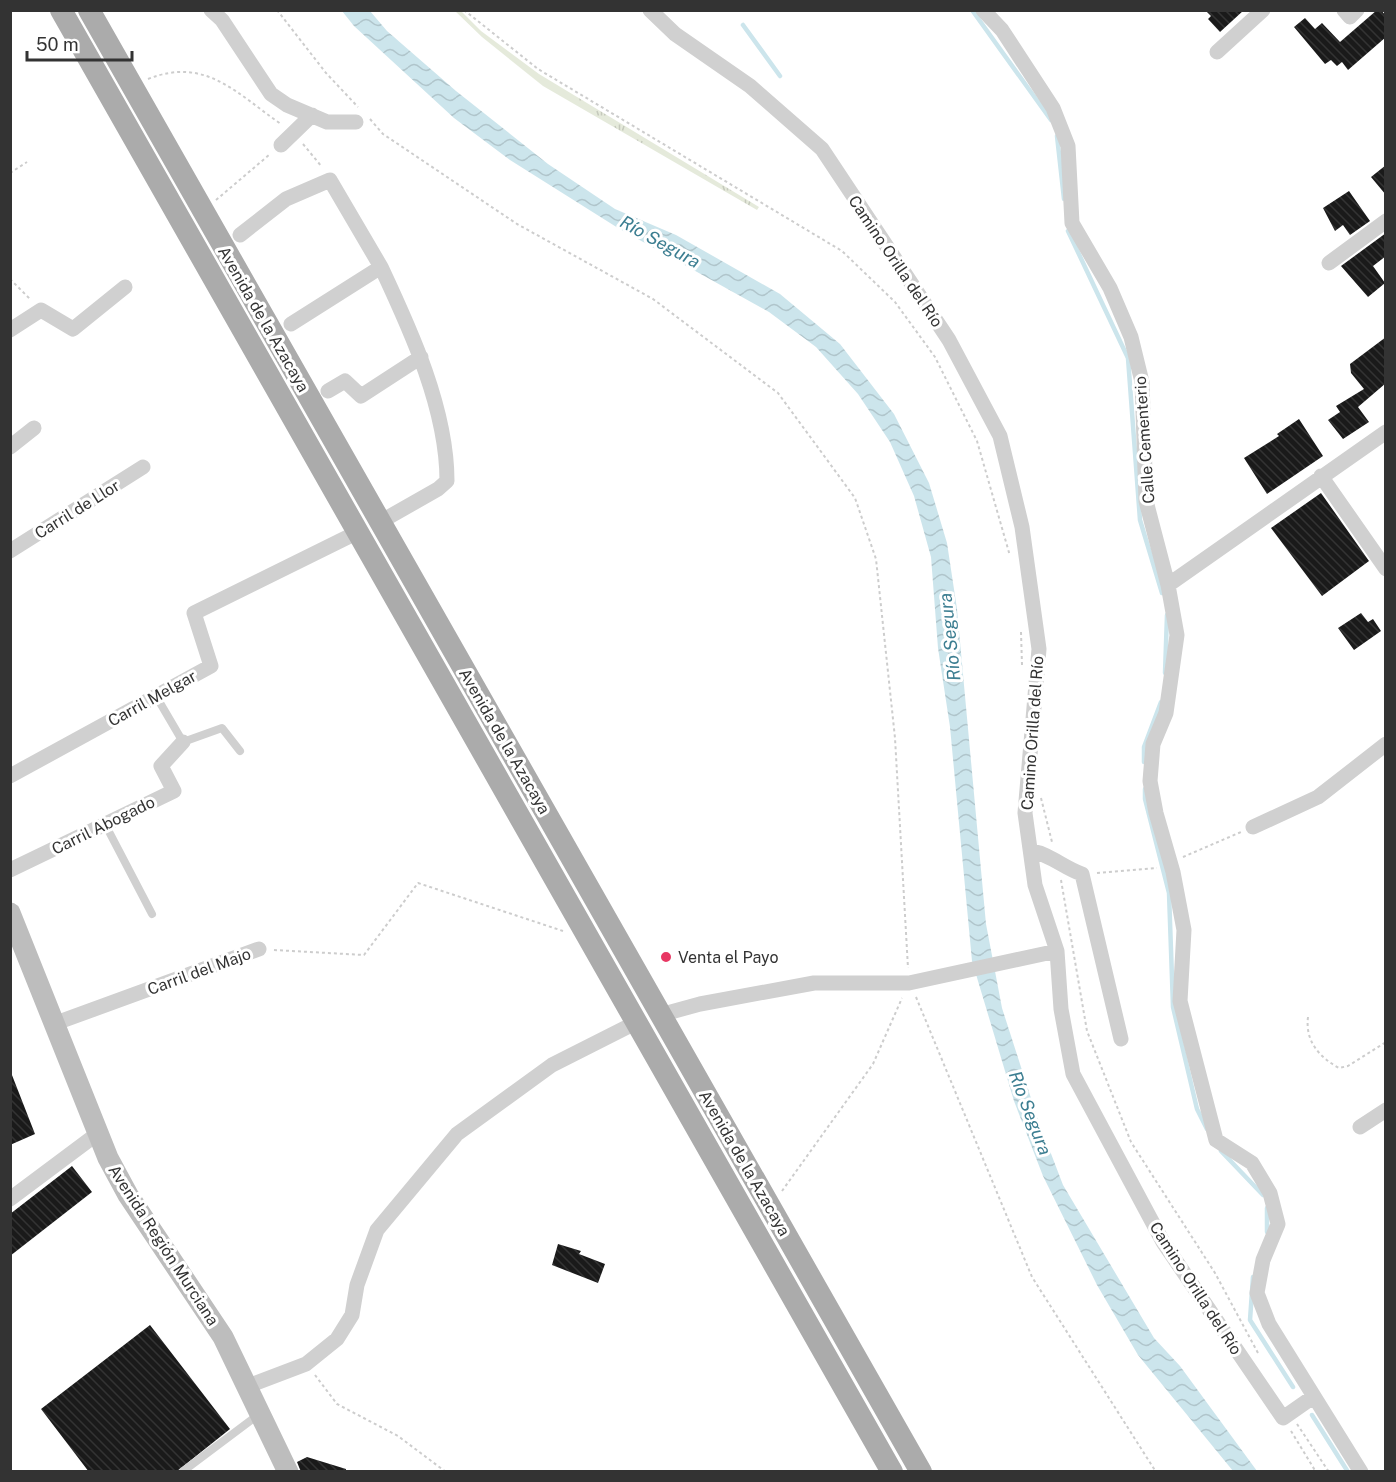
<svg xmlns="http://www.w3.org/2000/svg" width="1396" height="1482" viewBox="0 0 1396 1482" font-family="'Public Sans',sans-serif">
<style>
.grass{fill:url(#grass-tufts)}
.water{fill:url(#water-waves)}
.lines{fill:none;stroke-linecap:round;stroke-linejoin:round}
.stream{stroke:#cce5ec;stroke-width:4.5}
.building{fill:url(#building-back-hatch)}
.path{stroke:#cdcdcd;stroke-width:2;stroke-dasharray:3 3;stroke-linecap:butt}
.service{stroke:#d0d0d0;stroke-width:8}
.minor{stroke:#d0d0d0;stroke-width:15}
.secondary{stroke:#bdbdbd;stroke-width:21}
.primary{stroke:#ababab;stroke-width:22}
.poi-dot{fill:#e83763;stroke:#fff;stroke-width:2}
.labels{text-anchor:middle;stroke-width:6;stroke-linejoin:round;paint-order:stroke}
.street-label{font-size:16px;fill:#333;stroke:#fff}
.poi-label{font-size:16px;fill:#333;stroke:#fff;text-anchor:start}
.water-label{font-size:18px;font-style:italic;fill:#3c7e91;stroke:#fff}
</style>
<defs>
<pattern id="grass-tufts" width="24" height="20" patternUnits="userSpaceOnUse" patternTransform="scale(1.5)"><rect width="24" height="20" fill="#e5eadb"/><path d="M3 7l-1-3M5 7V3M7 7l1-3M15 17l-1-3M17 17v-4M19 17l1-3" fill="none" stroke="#c5c9bc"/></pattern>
<pattern id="water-waves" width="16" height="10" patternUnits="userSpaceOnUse" patternTransform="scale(1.5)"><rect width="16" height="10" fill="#cce5ec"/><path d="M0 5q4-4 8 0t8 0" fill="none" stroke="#b0c5cb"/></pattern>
<pattern id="building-back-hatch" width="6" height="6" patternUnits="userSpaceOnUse" patternTransform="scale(1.5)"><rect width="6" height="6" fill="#1a1a1a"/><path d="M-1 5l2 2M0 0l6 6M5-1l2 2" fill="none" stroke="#333"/></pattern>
</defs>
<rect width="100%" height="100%" fill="#fff"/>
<path class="grass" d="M455,11H461L481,31L539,74L759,207L757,210L543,86L482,37Z"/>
<path class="water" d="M342,11H370L387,31L456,91L548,164L615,209L676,235L780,294L840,344L894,414L929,483L947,543L957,609L986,924L1002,1008L1037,1117L1063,1185L1154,1338L1180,1366L1257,1471H1233L1138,1355L1097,1285L1043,1176L1014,1101L972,961L950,727L938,648L931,557L914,496L890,442L858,394L816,347L769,312L618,228L510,160L454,118L354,26Z"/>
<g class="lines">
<path class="stream" d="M972,10L1051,120
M743,25L780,76
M1057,136L1064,199
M1068,231L1128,358L1140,520L1162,593
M1165,673L1167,615
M1144,762V747L1161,702
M1145,789V799L1169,893L1173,1007L1197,1109L1207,1129
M1221,1151L1263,1195
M1267,1208V1232
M1253,1277L1250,1320L1293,1387
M1312,1415L1348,1472"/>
</g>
<path class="building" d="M1205,10H1244L1220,32L1208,19L1211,16Z
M1377,10H1381L1386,16V37L1348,70L1342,62L1337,66L1331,60L1325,64L1294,27L1305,18L1315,29L1322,23L1340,42Z
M1386,165V195L1371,177Z
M1349,191L1370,221L1350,235L1343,225L1335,231L1323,208Z
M1386,233V256L1373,266L1385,283L1368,297L1341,266Z
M1386,337V383L1358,407L1369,422L1343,439L1328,420L1340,412L1336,406L1364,389L1351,373L1350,364Z
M1299,419L1323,456L1267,494L1244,458L1279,436L1277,434Z
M1321,493L1369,561L1322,596L1271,528Z
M1361,613L1368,622L1373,619L1381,631L1354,650L1338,628Z
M10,1070L35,1134L10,1145Z
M72,1166L92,1192L10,1256V1214Z
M558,1244L581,1251L579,1254L605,1264L598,1283L552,1265Z
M150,1325L230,1429L176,1472H89L41,1409Z
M307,1457L346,1469V1472H301L297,1462Z"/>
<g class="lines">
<path class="path" d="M277,10L326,73L358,107
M464,10L538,69L842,251L895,302L935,357L977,441L1010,556
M148,79C206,56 237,94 281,124
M370,119L383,134L517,224L653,299L778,393L855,498L876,559L895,738L908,968
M303,144L322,167
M10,173L27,162
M216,200L269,155
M10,279L30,299
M1021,632L1022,665
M1041,798L1052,842
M1183,857L1241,832
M1097,873L1157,868
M1061,880L1087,1031L1131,1142L1215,1273L1258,1353
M274,950L364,955L418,883L563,931
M916,997L1032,1277L1156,1472
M1308,1017C1305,1041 1319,1057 1339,1068L1348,1066L1386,1042
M782,1191L873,1064L902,998
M315,1375L337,1404L398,1436L446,1472
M1297,1424L1329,1472
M1291,1431L1316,1472"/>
<path class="service" d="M156,696L183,742L222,728L240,751
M105,824L152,914
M182,1472L258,1415"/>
<path class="minor" d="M211,10L222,20L271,94L287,105L327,122H356
M650,10L675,34L750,86L822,149L949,340L1000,436L1022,527L1039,649L1025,813L1035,885L1057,951L1061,1009L1073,1074L1163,1242L1283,1418L1313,1397
M983,10L1002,30L1053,108L1068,146L1072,223L1110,288L1131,337L1142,382L1146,501L1168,585L1177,635L1166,713L1153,744L1150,781L1156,813L1173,872L1184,930L1180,1001L1216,1140L1252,1163L1270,1193L1278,1224L1263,1260L1257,1293L1269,1324L1361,1472
M1344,10L1350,17L1357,10
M1217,52L1263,10
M281,145L312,115
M240,235L286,199L330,180L381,267
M1329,263L1386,221
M291,324L381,267C411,331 447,409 447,481L438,489L380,522
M10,330L41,310L73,329L125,287
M328,391L345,381L361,396L421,357
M10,447L34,428
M1321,476L1386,569
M10,551L143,467
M1168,585L1386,432
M10,776L211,666L194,613L358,532
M1253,827L1318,797L1386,744
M1031,851C1050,854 1064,868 1082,874L1121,1039
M10,870L174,791L161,766L183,742
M660,1015L700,1004L814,983H909L1057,951
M56,1023L259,949
M1360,1127L1386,1110
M10,1199L97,1134
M248,1386L306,1364L337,1339L352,1315L357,1285L377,1230L457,1134L552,1065L637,1022"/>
<path class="secondary" d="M10,913L108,1158L128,1195L223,1337L288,1472"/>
<path class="primary" d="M61,10L892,1472
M89,10L921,1472"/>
</g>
<circle class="poi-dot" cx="666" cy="957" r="6"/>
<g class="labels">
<g class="street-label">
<text transform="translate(896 261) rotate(56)" y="6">Camino Orilla del Río</text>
<text transform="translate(264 319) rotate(60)" y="6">Avenida de la Azacaya</text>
<text transform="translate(1144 440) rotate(-94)" y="6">Calle Cementerio</text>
<text transform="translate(77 509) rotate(-32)" y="6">Carril de Llor</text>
<text transform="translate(152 698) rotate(-29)" y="6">Carril Melgar</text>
<text transform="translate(1032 733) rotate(-86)" y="6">Camino Orilla del Río</text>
<text transform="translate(505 741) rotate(60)" y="6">Avenida de la Azacaya</text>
<text transform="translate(103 825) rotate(-26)" y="6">Carril Abogado</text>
<text transform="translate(199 971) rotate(-20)" y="6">Carril del Majo</text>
<text transform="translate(745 1163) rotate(60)" y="6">Avenida de la Azacaya</text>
<text transform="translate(164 1245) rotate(57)" y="6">Avenida Región Murciana</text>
<text transform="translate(1196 1288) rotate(57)" y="6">Camino Orilla del Río</text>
</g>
<g class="poi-label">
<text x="678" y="963">Venta el Payo</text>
</g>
<g class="water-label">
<text transform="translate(660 242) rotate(29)" y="6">Río Segura</text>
<text transform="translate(950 637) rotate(-96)" y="6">Río Segura</text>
<text transform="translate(1030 1113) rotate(69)" y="6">Río Segura</text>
</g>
</g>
<rect width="1396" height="1482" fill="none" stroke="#333333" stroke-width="24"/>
<path d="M27 51v9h105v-9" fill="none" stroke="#333333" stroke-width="3"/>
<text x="36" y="51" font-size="18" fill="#333333" stroke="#ffffff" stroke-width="4.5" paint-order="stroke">50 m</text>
</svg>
